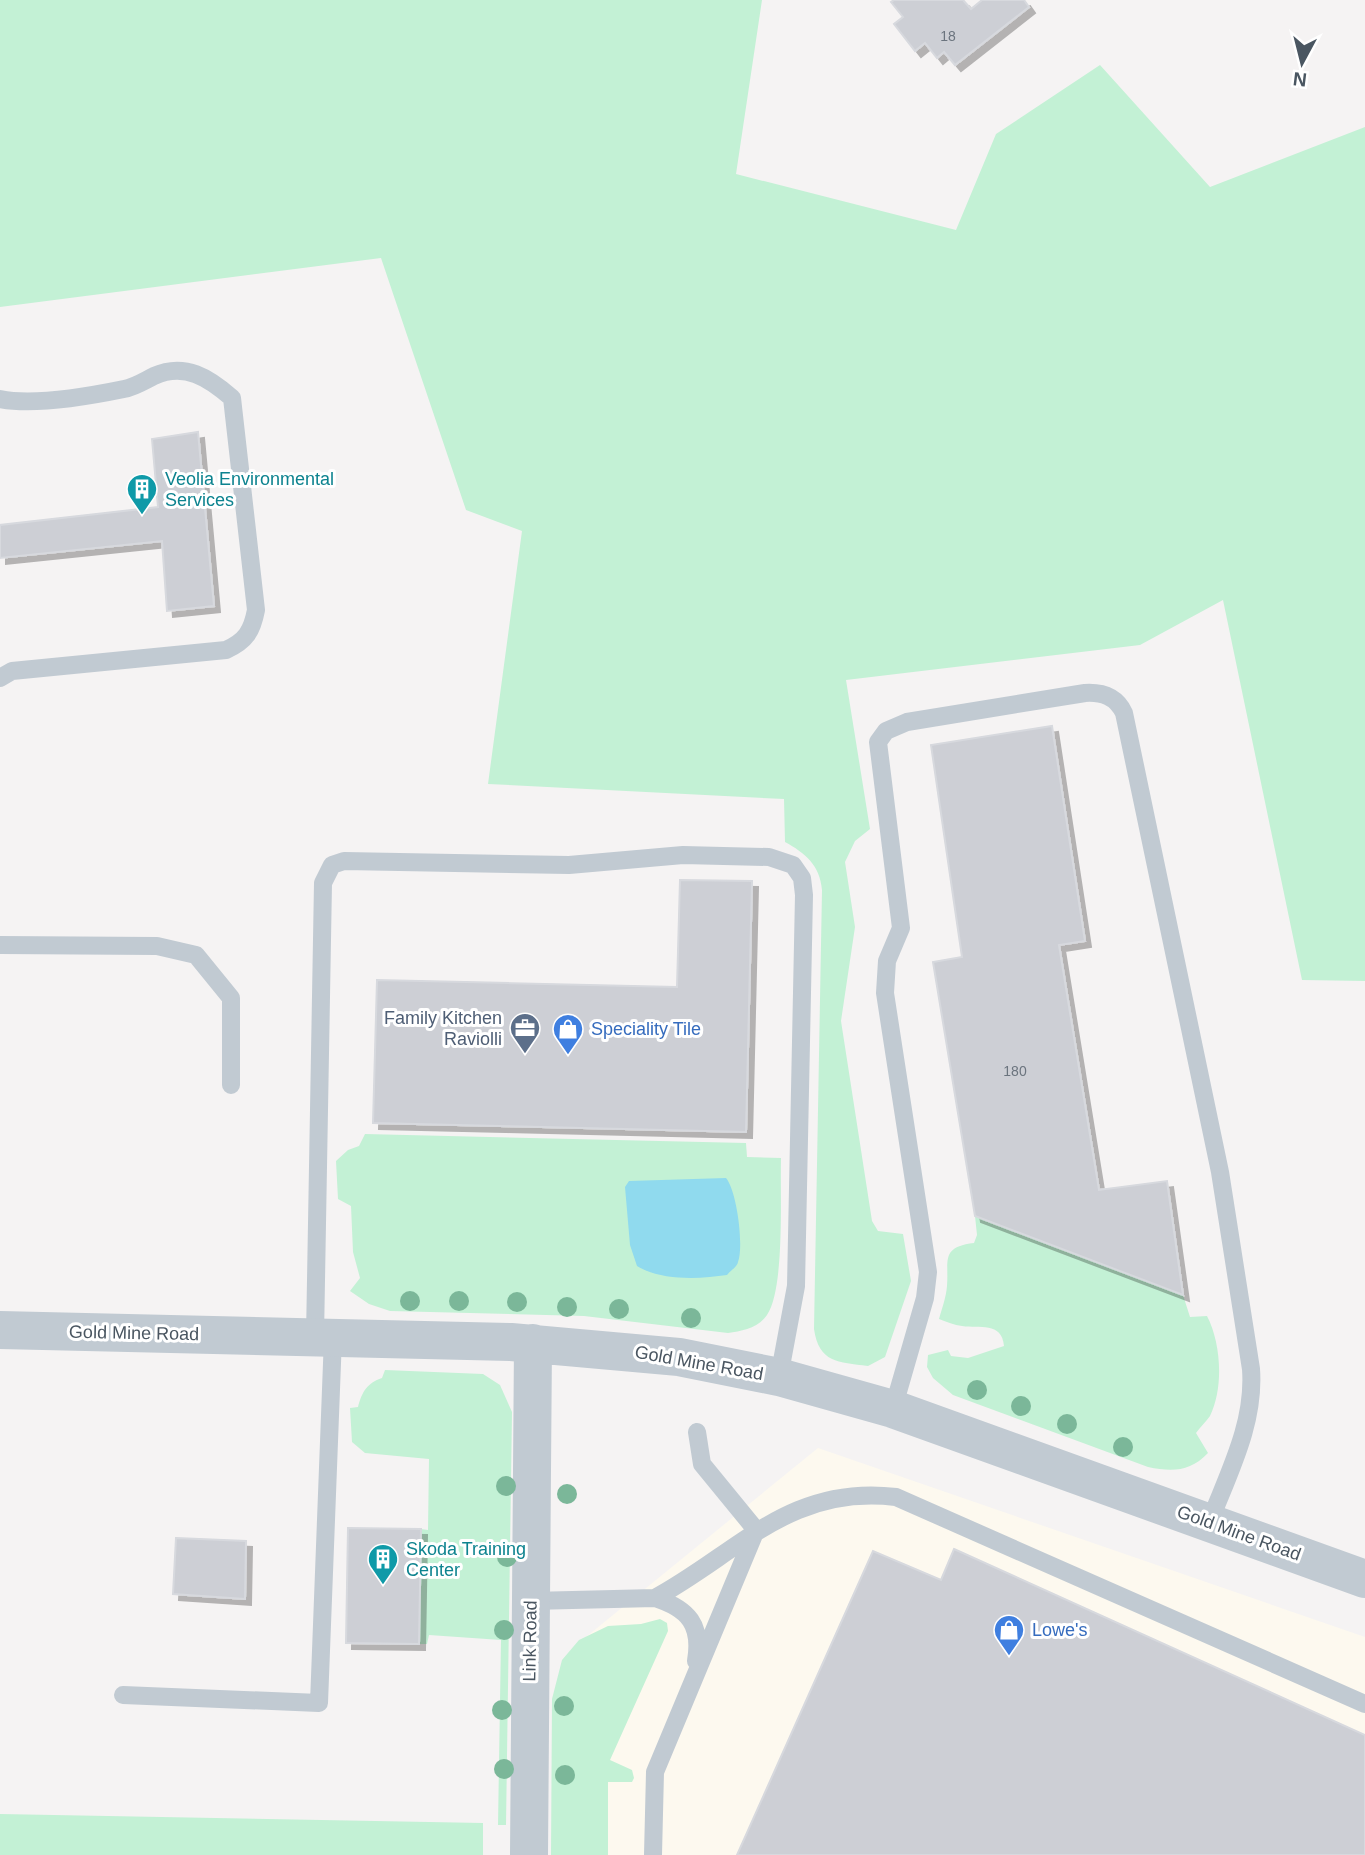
<svg xmlns="http://www.w3.org/2000/svg" width="1365" height="1855" viewBox="0 0 1365 1855" font-family="Helvetica,sans-serif">
<style>
.commercial{fill:#fdf9ef}
.green{fill:#c3f1d5}
.water{fill:#90daee}
.building{fill:#cdcfd5;stroke:#d7d9de;stroke-width:2;filter:url(#shadow)}
.lines{fill:none;stroke-linecap:round;stroke-linejoin:round}
.service{stroke:#c1cad2;stroke-width:18}
.tertiary{stroke:#c1cad2;stroke-width:38}
.tree{fill:#7bb799}
.labels{text-anchor:middle;stroke-width:6;stroke-linejoin:round;paint-order:stroke}
.number-label{font-size:14px;fill:#6b747e}
.culture-label{font-size:18px;fill:#0d838f;stroke:#fff;text-anchor:start}
.service-label{font-size:18px;fill:#4e5e75;stroke:#fff;text-anchor:end}
.shop-label{font-size:18px;fill:#366cbe;stroke:#fff;text-anchor:start}
.street-label{font-size:18px;fill:#4a5661;stroke:#fff}
</style>
<defs>
<filter id="shadow"><feDropShadow dx="6" dy="6" stdDeviation="0" flood-color="#0004"/></filter>
</defs>
<rect width="100%" height="100%" fill="#f5f3f3"/>
<path class="commercial" d="M818,1448L1365,1637V1855H564L586,1637Z"/>
<path class="green" d="M0,0H762L736,174L956,230L996,134L1100,65L1210,187L1365,127V981L1302,980L1223,600L1140,645L846,680L870,829L855,841L845,862L855,927L841,1021L872,1221L878,1231L903,1234L911,1281L885,1357L868,1366C838,1362 819,1363 814,1329L822,890C820,865 805,853 785,842L784,799L488,784L522,531L466,510L381,258L0,307Z
M365,1134L746,1143L747,1157L781,1158C780,1194 785,1289 767,1315C758,1328 742,1331 728,1333L584,1316L390,1311L369,1304L350,1291L360,1278L353,1252L351,1206L338,1199L336,1161L348,1150L359,1146Z
M975,1216L1183,1295L1190,1317L1207,1316C1221,1343 1224,1387 1210,1416C1206,1422 1200,1427 1196,1433L1208,1453C1190,1472 1172,1472 1148,1467L953,1395L933,1378L927,1367L928,1355L948,1350L951,1356L968,1358L1004,1346C1002,1321 979,1329 962,1326C954,1325 947,1322 939,1319C942,1308 946,1298 947,1286C949,1261 940,1247 974,1243L977,1235Z
M385,1370L483,1374L500,1385L512,1412L506,1825H498L501,1640L429,1635L427,1644H419L421,1529L428,1530L429,1459L365,1453L352,1442L350,1408L358,1407C362,1392 367,1383 382,1378Z
M660,1619L667,1623L668,1631L610,1760L632,1770L634,1778L632,1782H608V1855H551L552,1699L562,1660L579,1640L608,1626L641,1624Z
M0,1814L483,1823V1855H0Z"/>
<path class="water" d="M726,1178C737,1191 744,1246 738,1262C737,1267 731,1270 727,1275C700,1279 661,1281 637,1266L630,1245L625,1187L629,1181Z"/>
<path class="building" d="M894,0H963L971,9L982,0H1024L1029,7L955,65L944,52L937,58L925,43L915,51L894,24L903,17L891,2Z
M198,432L214,606L167,611L162,541L0,558V525L158,507L152,439Z
M1052,726L1085,941L1059,945L1099,1190L1167,1181L1183,1295L975,1216L933,962L962,957L931,745Z
M680,880L752,881L746,1132L373,1123L377,980L677,987Z
M348,1528L421,1529L419,1644L346,1643Z
M176,1538L246,1541L245,1599L173,1594Z
M954,1549L1365,1735V1855H737L873,1551L941,1580Z"/>
<g class="lines">
<path class="service" d="M0,399C34,406 90,396 124,389C135,387 144,381 154,376C185,362 209,378 232,398L256,610C252,631 246,641 226,650L12,671L0,678
M0,945L157,946L196,955L231,998V1085
M315,1337L323,883L332,865L344,861L569,865L683,855L769,857L793,865L802,878L804,895L796,1286L779,1377
M893,1409L925,1298L928,1272L885,993L887,961L901,928L878,742L886,731L907,722L1085,693C1102,692 1116,696 1124,713L1220,1172L1251,1369C1255,1423 1229,1472 1210,1521
M697,1432L702,1464L756,1530
M655,1598C738,1553 790,1484 896,1497L1365,1704
M531,1601L655,1598C689,1609 702,1625 696,1661
M123,1695L319,1703L333,1337
M653,1855L655,1772L756,1530"/>
<path class="tertiary" d="M0,1330L511,1342L679,1357L779,1377L893,1409L1365,1579
M529,1855L533,1343"/>
</g>
<g class="tree">
<circle cx="410" cy="1301" r="10"/>
<circle cx="459" cy="1301" r="10"/>
<circle cx="517" cy="1302" r="10"/>
<circle cx="567" cy="1307" r="10"/>
<circle cx="619" cy="1309" r="10"/>
<circle cx="691" cy="1318" r="10"/>
<circle cx="977" cy="1390" r="10"/>
<circle cx="1021" cy="1406" r="10"/>
<circle cx="1067" cy="1424" r="10"/>
<circle cx="1123" cy="1447" r="10"/>
<circle cx="506" cy="1486" r="10"/>
<circle cx="567" cy="1494" r="10"/>
<circle cx="507" cy="1557" r="10"/>
<circle cx="504" cy="1630" r="10"/>
<circle cx="564" cy="1706" r="10"/>
<circle cx="502" cy="1710" r="10"/>
<circle cx="504" cy="1769" r="10"/>
<circle cx="565" cy="1775" r="10"/>
</g>
<defs>
<g id="building-pin" transform="scale(1.575)"><path d="M0 17L-7.5 6A9.5 9.5 0 1 1 7.5 6Z" fill="#0f9aa8" stroke="#fff"/><path d="M-4-6H4V6H1V3H-1V6H-4ZM-2.5-4.3h1.7v1.8h-1.7ZM.8-4.3h1.7v1.8H.8ZM-2.5-1h1.7V.8h-1.7ZM.8-1h1.7V.8H.8Z" fill="#fff"/></g>
<g id="office-pin" transform="scale(1.575)"><path d="M0 17L-7.5 6A9.5 9.5 0 1 1 7.5 6Z" fill="#5c6f8a" stroke="#fff"/><path d="M-6-3h4V-5.5h4V-3h4V5H-6ZM-1-4.5V-3h2v-1.5ZM-6 0V1H6V0Z" fill="#fff"/></g>
<g id="shop-pin" transform="scale(1.575)"><path d="M0 17L-7.5 6A9.5 9.5 0 1 1 7.5 6Z" fill="#3f7fe0" stroke="#fff"/><path d="M-5-2.5h2.3a2.7 3.5 0 0 1 5.4 0H5L5.5 6h-11ZM-1.5-2.5h3a1.5 2.3 0 0 0-3 0Z" fill="#fff"/></g>
</defs>
<g fill-rule="evenodd">
<use href="#building-pin" x="142" y="489"/>
<use href="#office-pin" x="525" y="1028"/>
<use href="#shop-pin" x="568" y="1029"/>
<use href="#building-pin" x="383" y="1559"/>
<use href="#shop-pin" x="1009" y="1630"/>
</g>
<g class="labels">
<g class="number-label">
<text x="948" y="41">18</text>
<text x="1015" y="1076">180</text>
</g>
<g class="culture-label">
<text x="165" y="485">Veolia Environmental<tspan x="165" dy="21">Services</tspan></text>
<text x="406" y="1555">Skoda Training<tspan x="406" dy="21">Center</tspan></text>
</g>
<g class="service-label">
<text x="502" y="1024">Family Kitchen<tspan x="502" dy="21">Raviolli</tspan></text>
</g>
<g class="shop-label">
<text x="591" y="1035">Speciality Tile</text>
<text x="1032" y="1636">Lowe's</text>
</g>
<g class="street-label">
<text transform="translate(134 1333) rotate(1)" y="6">Gold Mine Road</text>
<text transform="translate(699 1363) rotate(10)" y="6">Gold Mine Road</text>
<text transform="translate(1239 1533) rotate(20)" y="6">Gold Mine Road</text>
<text transform="translate(530 1641) rotate(-89)" y="6">Link Road</text>
</g>
</g>
<g transform="translate(1302 63) rotate(187)" stroke="#ffffff" stroke-width="5" paint-order="stroke">
<path d="M0-5L12 26L0 18L-12 26Z" fill="#4a5661"/>
<text y="-10" font-size="19" font-weight="bold" text-anchor="middle" fill="#4a5661">N</text>
</g>
</svg>
